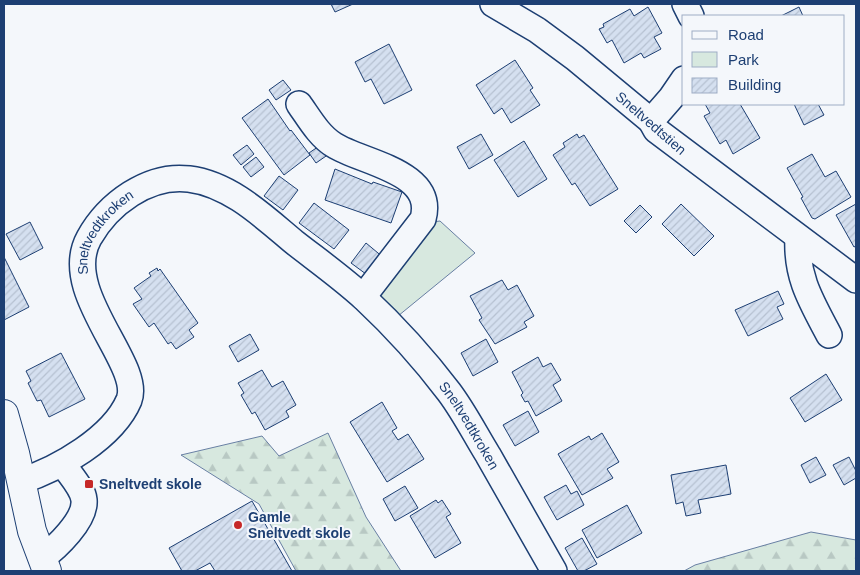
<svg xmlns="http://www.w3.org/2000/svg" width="860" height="575" viewBox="0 0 860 575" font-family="Arial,sans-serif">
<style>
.green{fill:#d7e8df;stroke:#687fa3}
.forest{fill:url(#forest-firs);stroke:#687fa3}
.building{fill:url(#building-hatch);stroke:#1d3f73}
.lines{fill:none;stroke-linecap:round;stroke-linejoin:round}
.minor-casing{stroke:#1d3f73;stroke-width:28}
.major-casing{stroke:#1d3f73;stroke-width:30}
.minor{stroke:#f4f7fb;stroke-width:25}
.major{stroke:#f4f7fb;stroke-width:28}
.poi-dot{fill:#c62828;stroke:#f4f7fb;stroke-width:2}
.labels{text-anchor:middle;stroke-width:4;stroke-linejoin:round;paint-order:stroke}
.street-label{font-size:14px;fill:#1d3f73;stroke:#f4f7fb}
.poi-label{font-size:14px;font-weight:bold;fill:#1d3f73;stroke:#f4f7fb;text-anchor:start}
</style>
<defs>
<pattern id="forest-firs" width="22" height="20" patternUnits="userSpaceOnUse" patternTransform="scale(1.25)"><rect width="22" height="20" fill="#d7e8df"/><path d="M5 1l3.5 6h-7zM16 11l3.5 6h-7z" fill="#b8c8c3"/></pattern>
<pattern id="building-hatch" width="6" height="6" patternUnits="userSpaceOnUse" patternTransform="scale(1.25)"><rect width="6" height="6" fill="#d5e0f0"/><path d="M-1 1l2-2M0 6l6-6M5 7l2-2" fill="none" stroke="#b6c1d1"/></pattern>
</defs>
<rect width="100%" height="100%" fill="#f4f7fb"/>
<path class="green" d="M440,221L475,253L387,325L359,299L408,225Z"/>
<path class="forest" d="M328,433L366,517L401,571H296L259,504L181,455L262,436L279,456Z
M811,532L856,540V571H684L695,565Z"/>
<path class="building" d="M331,4H353L335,12Z
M648,7L662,33L654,37L661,49L644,58L641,53L624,63L612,40L607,43L599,29L604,27L603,24L630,9L634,16Z
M799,7L803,16H781Z
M389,44L412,90L384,104L371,79L365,82L355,62Z
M515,60L533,88L530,90L540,105L511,123L502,108L494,114L476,85Z
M283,80L291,90L276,100L269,90Z
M268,99L290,131L291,130L310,155L284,175L242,118Z
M705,104H740L760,138L733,154L726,140L720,144L704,116L710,113Z
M794,104H818L824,115L804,125Z
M481,134L493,155L469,169L457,147Z
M577,134L579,138L584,135L618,189L590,206L575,183L572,185L553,155L565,147L563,143Z
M524,141L547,179L518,197L494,160Z
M322,144L329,154L316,163L309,153Z
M247,145L254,154L241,165L233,155Z
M812,154L825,177L836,171L851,197L815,219L812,218L801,198L803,197L787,168Z
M256,157L264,167L251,177L243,167Z
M335,169L372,184L373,182L402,192L391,223L325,200Z
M279,176L298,190L283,210L264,196Z
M314,203L349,230L334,249L299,223Z
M681,204L714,236L694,256L662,224Z
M856,204V246L854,247L836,215Z
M640,205L652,217L636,233L624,221Z
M30,222L43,248L20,260L6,234Z
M366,243L384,258L370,277L351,263Z
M4,257L29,307L4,320Z
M157,268L158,271L160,269L198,323L189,330L194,337L176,349L171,342L168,344L154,323L149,327L133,304L142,299L134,288L151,276L149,273Z
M502,280L508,290L517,285L534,316L524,322L527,327L495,344L479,320L482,318L470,296Z
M778,291L784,304L777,307L783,319L748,336L735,310Z
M250,334L259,350L238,362L229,346Z
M486,339L498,362L473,376L461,353Z
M61,353L85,399L49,417L41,400L37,401L28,383L31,381L26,371Z
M538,357L543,367L551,363L561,380L553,385L562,401L536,416L528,401L525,402L521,395L523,393L512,372Z
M262,370L272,387L283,381L296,405L286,411L289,417L265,430L255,412L252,414L241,395L244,393L238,383Z
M826,374L842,400L805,422L790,398Z
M382,402L397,428L392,431L398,440L408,434L424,459L387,482L350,422Z
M528,411L539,432L515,446L503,425Z
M602,433L619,462L607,469L613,478L582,495L558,454L589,436L591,440Z
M816,457L826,475L810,483L801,465Z
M849,457L856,471V478L844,485L833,465Z
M726,465L731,494L698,500L701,513L686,516L683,502L676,504L671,475Z
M566,485L571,494L577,491L584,505L557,520L544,497Z
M405,486L418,508L395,521L383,499Z
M436,500L438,503L442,500L451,514L446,517L461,543L435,558L410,516Z
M252,501L292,571H215L210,563L195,571H182L169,548Z
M627,505L642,533L597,558L582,530Z
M582,538L597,564L584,571H578L565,548Z"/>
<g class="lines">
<g class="minor-casing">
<g id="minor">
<path d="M493,4L537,30L575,58L651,121L656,130L856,280"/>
<path d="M685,4L691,16"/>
<path d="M299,104C309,118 319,136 334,145C362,163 436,171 423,219L363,297"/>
<path d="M651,121L671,98L684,79"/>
<path d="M798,238C796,277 811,301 829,335"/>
<path id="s1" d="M21,481C58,469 113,438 129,400C143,364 59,292 89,238C108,204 148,174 189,179C230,184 264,217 294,242C317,260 341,277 363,297C394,326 424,359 449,392C464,412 475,434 488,455C510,494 532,532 554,571"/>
<path d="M42,558C56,548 86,520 84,500C83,488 69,474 63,464"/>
</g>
</g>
<g class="major-casing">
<path id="major" d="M4,414L15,453L32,531L47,571"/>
</g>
<use href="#minor" class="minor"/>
<use href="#major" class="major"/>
</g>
<g class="poi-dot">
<rect x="84" y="479" width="10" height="10" rx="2.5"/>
<circle cx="238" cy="525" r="5"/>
</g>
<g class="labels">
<g class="street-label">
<text transform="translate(651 123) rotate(41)" y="5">Sneltvedtstien</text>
<text dy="5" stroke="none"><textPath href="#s1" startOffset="324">Sneltvedtkroken</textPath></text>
<text dy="5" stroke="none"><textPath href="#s1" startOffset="814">Sneltvedtkroken</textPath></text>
</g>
<g class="poi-label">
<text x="99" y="489">Sneltvedt skole</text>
<text x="248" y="522">Gamle<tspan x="248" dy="16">Sneltvedt skole</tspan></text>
</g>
</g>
<rect width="860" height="575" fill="none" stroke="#1d3f73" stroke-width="10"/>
<rect x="682" y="15" width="162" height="90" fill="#f4f7fb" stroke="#9eadc5"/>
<rect x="692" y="31" width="25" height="8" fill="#f4f7fb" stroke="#9eadc5"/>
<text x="728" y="40" font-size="15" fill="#1d3f73">Road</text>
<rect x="692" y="52" width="25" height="15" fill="#d7e8df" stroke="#9eadc5"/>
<text x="728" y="65" font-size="15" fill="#1d3f73">Park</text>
<rect x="692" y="78" width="25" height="15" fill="url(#building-hatch)" stroke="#9eadc5"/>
<text x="728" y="90" font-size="15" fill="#1d3f73">Building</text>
</svg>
